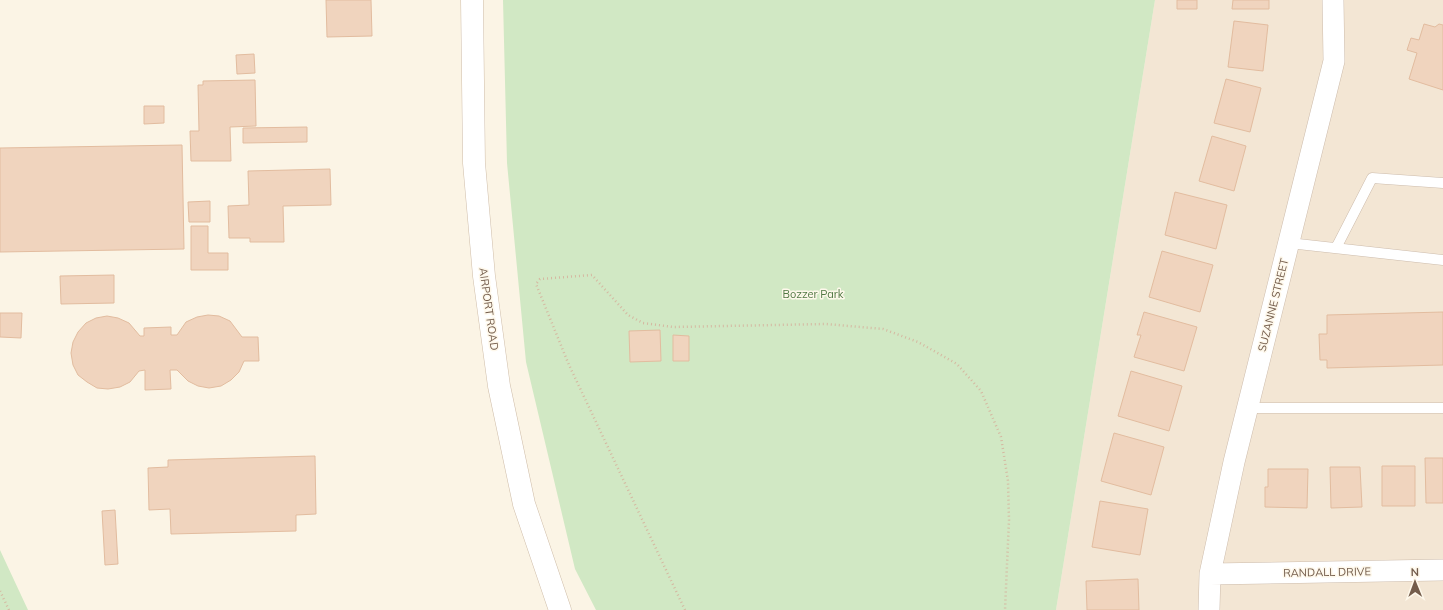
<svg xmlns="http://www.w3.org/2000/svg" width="1443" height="610" viewBox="0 0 1443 610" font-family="Mulish,sans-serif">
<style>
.residential{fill:#f3e6d4}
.green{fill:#d1e8c4}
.building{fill:#f0d4be;stroke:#e2bc9f}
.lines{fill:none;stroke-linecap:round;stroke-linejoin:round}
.service-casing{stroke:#cdbcac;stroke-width:11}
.minor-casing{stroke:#cdbcac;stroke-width:22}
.secondary-casing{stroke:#cfbda9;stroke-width:23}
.path{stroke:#d5b8a1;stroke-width:2.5;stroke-dasharray:1 3;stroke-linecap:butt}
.service{stroke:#fff;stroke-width:10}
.minor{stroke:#fff;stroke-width:21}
.secondary{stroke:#fff;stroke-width:22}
.labels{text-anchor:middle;stroke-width:3;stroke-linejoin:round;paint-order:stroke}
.park-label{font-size:11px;fill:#507843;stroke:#fef8eb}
.street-label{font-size:11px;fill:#735c4b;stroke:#fef8eb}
</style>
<rect width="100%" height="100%" fill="#fbf4e5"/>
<path class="residential" d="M1155,0H1443V610H1056Z"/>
<path class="green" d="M503,0H1155L1056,610H596L575,569L526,362L507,163Z
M0,550L28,610H0Z"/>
<path class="building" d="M326,0H371L372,36L327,37Z
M1177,0H1197V9H1177Z
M1233,0H1269V9H1232Z
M1234,21L1268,25L1263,71L1228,67Z
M1424,24L1435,27L1439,24L1443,25V90L1409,79L1417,53L1407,50L1411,38L1419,40Z
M254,54L255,73L237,74L236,55Z
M1226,79L1261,88L1250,132L1214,123Z
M255,80L256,126L230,127L231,161H191L190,131H199L198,85H203V81Z
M144,106H164V123L144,124Z
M307,127V142L243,143V128Z
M1212,136L1246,146L1234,191L1199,181Z
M182,145L184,249L0,252V148Z
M330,169L331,205L283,206L284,242H250V238H229L228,206L249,205L248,171Z
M1175,192L1227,205L1216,249L1165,235Z
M210,201V222H189L188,202Z
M191,226H208V253H228V270H191Z
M1162,251L1213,265L1200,312L1149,297Z
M114,275V303L61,304L60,276Z
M1144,312L1197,327L1184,371L1134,357L1141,335H1137Z
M1443,312V365L1327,368V360H1320L1319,334H1327V315Z
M0,313H22L21,338L0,337Z
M208,315L219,316L230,321L242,337H258L259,361H244L239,372L231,380L221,386L209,388L198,386L188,381L177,370H170L171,389L145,390V370L139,371L130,382L120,387L108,389L97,388L87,382L78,375L73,365L71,353L73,342L78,332L86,323L96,318L107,316L118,318L129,323L140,336H144V328L171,327V335H177L186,322L197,317Z
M660,330L661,361L630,362L629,331Z
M673,335L689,336V361H673Z
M1131,371L1182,386L1169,431L1118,416Z
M1114,433L1164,447L1151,495L1101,481Z
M315,456L316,514L296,515V531L171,534L170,509L149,510L148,468L168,467V460Z
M1425,458H1443V503H1426Z
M1382,466H1415V506H1382Z
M1330,467H1360L1362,507L1331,508Z
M1268,469H1308L1307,508L1265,507V487H1268Z
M1100,501L1148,509L1140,555L1092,547Z
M115,510L118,564L105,565L102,511Z
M1138,579L1139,610H1087L1086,581Z"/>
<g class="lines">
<g class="service-casing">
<path id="service" d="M1289,243L1443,260
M1336,248L1372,178L1443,183
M1248,408H1443"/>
</g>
<g class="minor-casing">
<path id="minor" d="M1210,574L1443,570
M1209,610L1210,574L1234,462L1334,61L1333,0"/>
</g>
<g class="secondary-casing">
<path id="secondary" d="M472,0L474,163L484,276L499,386L524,504L560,610"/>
</g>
<path class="path" d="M0,591L9,610
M685,610L569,365L536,284L540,279L592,275L628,315L643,323L673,327L826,324L883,329L918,342L957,364L981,391L1001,437L1008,481L1009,520L1005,610"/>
<use href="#service" class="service"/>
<use href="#minor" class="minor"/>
<use href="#secondary" class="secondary"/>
</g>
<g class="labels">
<g class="park-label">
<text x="813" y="298">Bozzer Park</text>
</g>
<g class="street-label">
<text transform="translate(1273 305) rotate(-76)" y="4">SUZANNE STREET</text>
<text transform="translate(489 309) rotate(82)" y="4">AIRPORT ROAD</text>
<text transform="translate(1327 572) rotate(-1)" y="4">RANDALL DRIVE</text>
</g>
</g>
<g transform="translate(1415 582) rotate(359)" stroke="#fef8eb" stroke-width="3" paint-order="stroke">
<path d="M0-3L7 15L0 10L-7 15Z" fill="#735c4b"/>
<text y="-6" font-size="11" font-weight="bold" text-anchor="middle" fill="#735c4b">N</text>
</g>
</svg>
